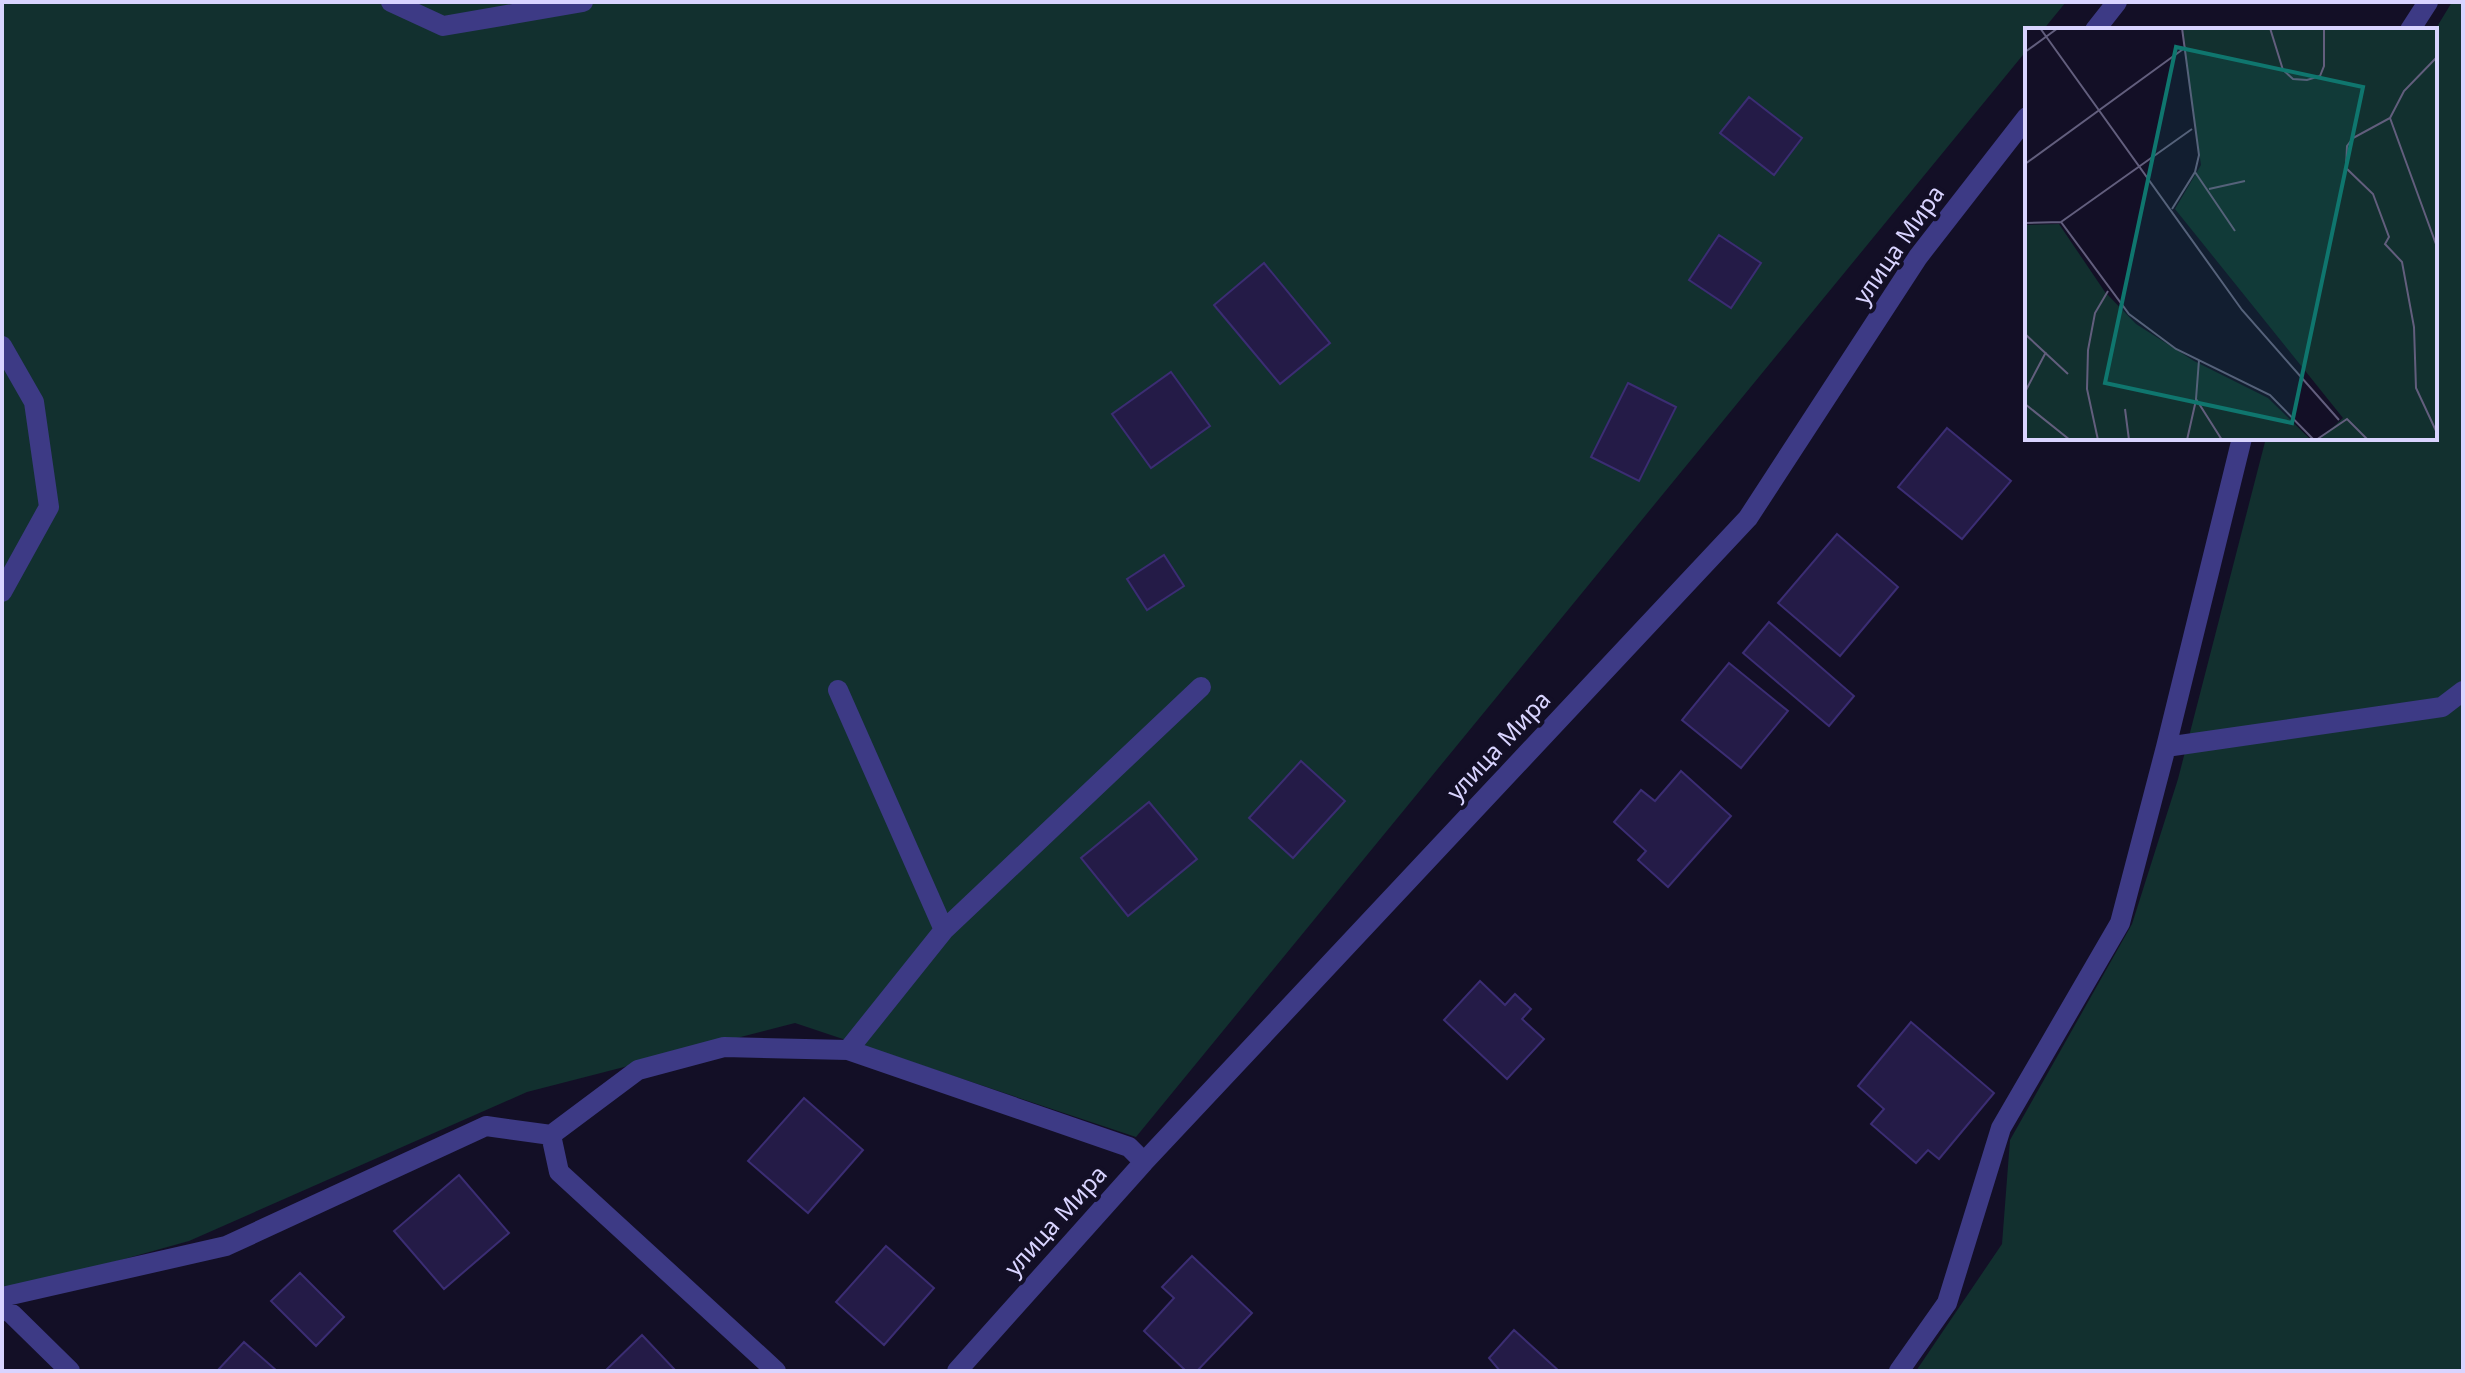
<svg xmlns="http://www.w3.org/2000/svg" width="2465" height="1373" viewBox="0 0 2465 1373" font-family="'Noto Sans',sans-serif">
<style>
.green{fill:#12302f}
.building{fill:#241b47;stroke:#3b2d73;stroke-width:2}
.lines{fill:none;stroke-linecap:round;stroke-linejoin:round}
.minor{stroke:#3d3a85;stroke-width:20}
.labels{text-anchor:middle;stroke-width:8;stroke-linejoin:round;paint-order:stroke}
.street-label{font-size:24px;fill:#d9d4ff;stroke:#130f26}
.inset-road{fill:none;stroke:#625e7d;stroke-width:2}
.view{fill:#0f766e;fill-opacity:0.15;stroke:#0f766e;stroke-width:4}
.inset-edge{fill:none;stroke:#d9d4ff;stroke-width:4}
</style>
<rect width="100%" height="100%" fill="#130f26"/>
<path class="green" d="M2,2H2066L2043,30H2027V50L1136,1137L795,1023L527,1092L189,1241L2,1293Z
M2452,2H2463V1371H1916L2002,1244L2010,1140L2132,924L2178,779L2266,438H2435V30Z"/>
<path class="building" d="M1749,97L1802,138L1774,175L1720,133Z
M1719,235L1761,263L1731,308L1689,280Z
M1264,263L1330,343L1280,384L1214,305Z
M1171,372L1210,426L1151,468L1112,414Z
M1628,383L1676,407L1639,481L1591,457Z
M1947,428L2011,481L1962,539L1898,487Z
M1837,534L1898,587L1840,656L1778,603Z
M1164,555L1184,586L1147,610L1127,579Z
M1769,622L1854,696L1829,726L1743,653Z
M1729,663L1788,711L1741,768L1682,720Z
M1301,761L1345,801L1293,858L1249,818Z
M1681,771L1731,816L1668,887L1638,860L1646,851L1614,822L1641,790L1655,801Z
M1149,802L1197,859L1128,916L1081,858Z
M1480,981L1505,1005L1515,994L1531,1009L1522,1019L1544,1039L1507,1079L1444,1020Z
M1911,1022L1994,1093L1939,1159L1928,1150L1916,1163L1871,1124L1884,1109L1858,1086Z
M804,1098L863,1150L808,1213L748,1161Z
M459,1175L509,1233L444,1289L394,1231Z
M886,1246L934,1288L884,1345L836,1302Z
M1192,1256L1252,1313L1197,1371H1186L1144,1331L1174,1298L1162,1287Z
M300,1273L344,1317L316,1346L271,1301Z
M1514,1330L1559,1371H1500L1489,1358Z
M642,1335L676,1371H605Z
M244,1342L277,1371H217Z"/>
<g class="lines">
<path class="minor" d="M391,2L443,26L583,2
M2095,30L2117,2
M2410,30L2428,2
M2,346L34,402L49,507L2,592
M838,690L944,930
M2166,747L2442,707L2463,691
M848,1050L944,930L1201,687
M551,1135L559,1172L776,1371
M2,1297L226,1246L486,1126L551,1135L638,1070L724,1047L848,1050L1129,1147L1144,1162
M2,1308L12,1314L70,1371
M957,1371L1144,1162L1748,518L1918,257L2027,117
M1899,1371L1947,1303L2001,1128L2120,923L2166,747L2242,438"/>
</g>
<g class="labels">
<g class="street-label">
<text transform="translate(1899 245) rotate(-55)" y="8">улица Мира</text>
<text transform="translate(1499 746) rotate(-47)" y="8">улица Мира</text>
<text transform="translate(1056 1221) rotate(-48)" y="8">улица Мира</text>
</g>
</g>
<g transform="translate(2025 28)">
<rect width="412" height="412" fill="#130f26"/>
<path d="M157,0H412V412H294L318,390L150,181L176,137ZM34,196L80,264L111,296L169,333L243,370L286,412H0V197Z" fill="#12302f"/>
<path class="inset-road" d="M15,0L217,282L314,392M245,0L258,42L268,51L282,52L295,48L299,38V0M0,24L33,0M412,29L379,63L365,90L328,110L322,118L321,140L348,166L364,209L360,216L377,234L389,299L391,360L412,405M365,90L412,219M0,136L161,19M170,144L210,203M184,161L220,153M147,181L170,144L174,127L157,0M36,194L167,101M0,195L36,194L104,286L151,321L245,367L289,412M0,306L43,346M174,332L171,371L197,412M0,364L21,324M0,376L45,412M100,381L104,412M73,412L62,361L63,322L70,285L83,263M162,412L171,372M291,412L322,391L343,412"/>
<path class="view" d="M151,19L338,59L267,395L80,355Z"/>
<rect width="412" height="412" class="inset-edge"/>
</g>
<rect width="2465" height="1373" fill="none" stroke="#d9d4ff" stroke-width="8"/>
</svg>
